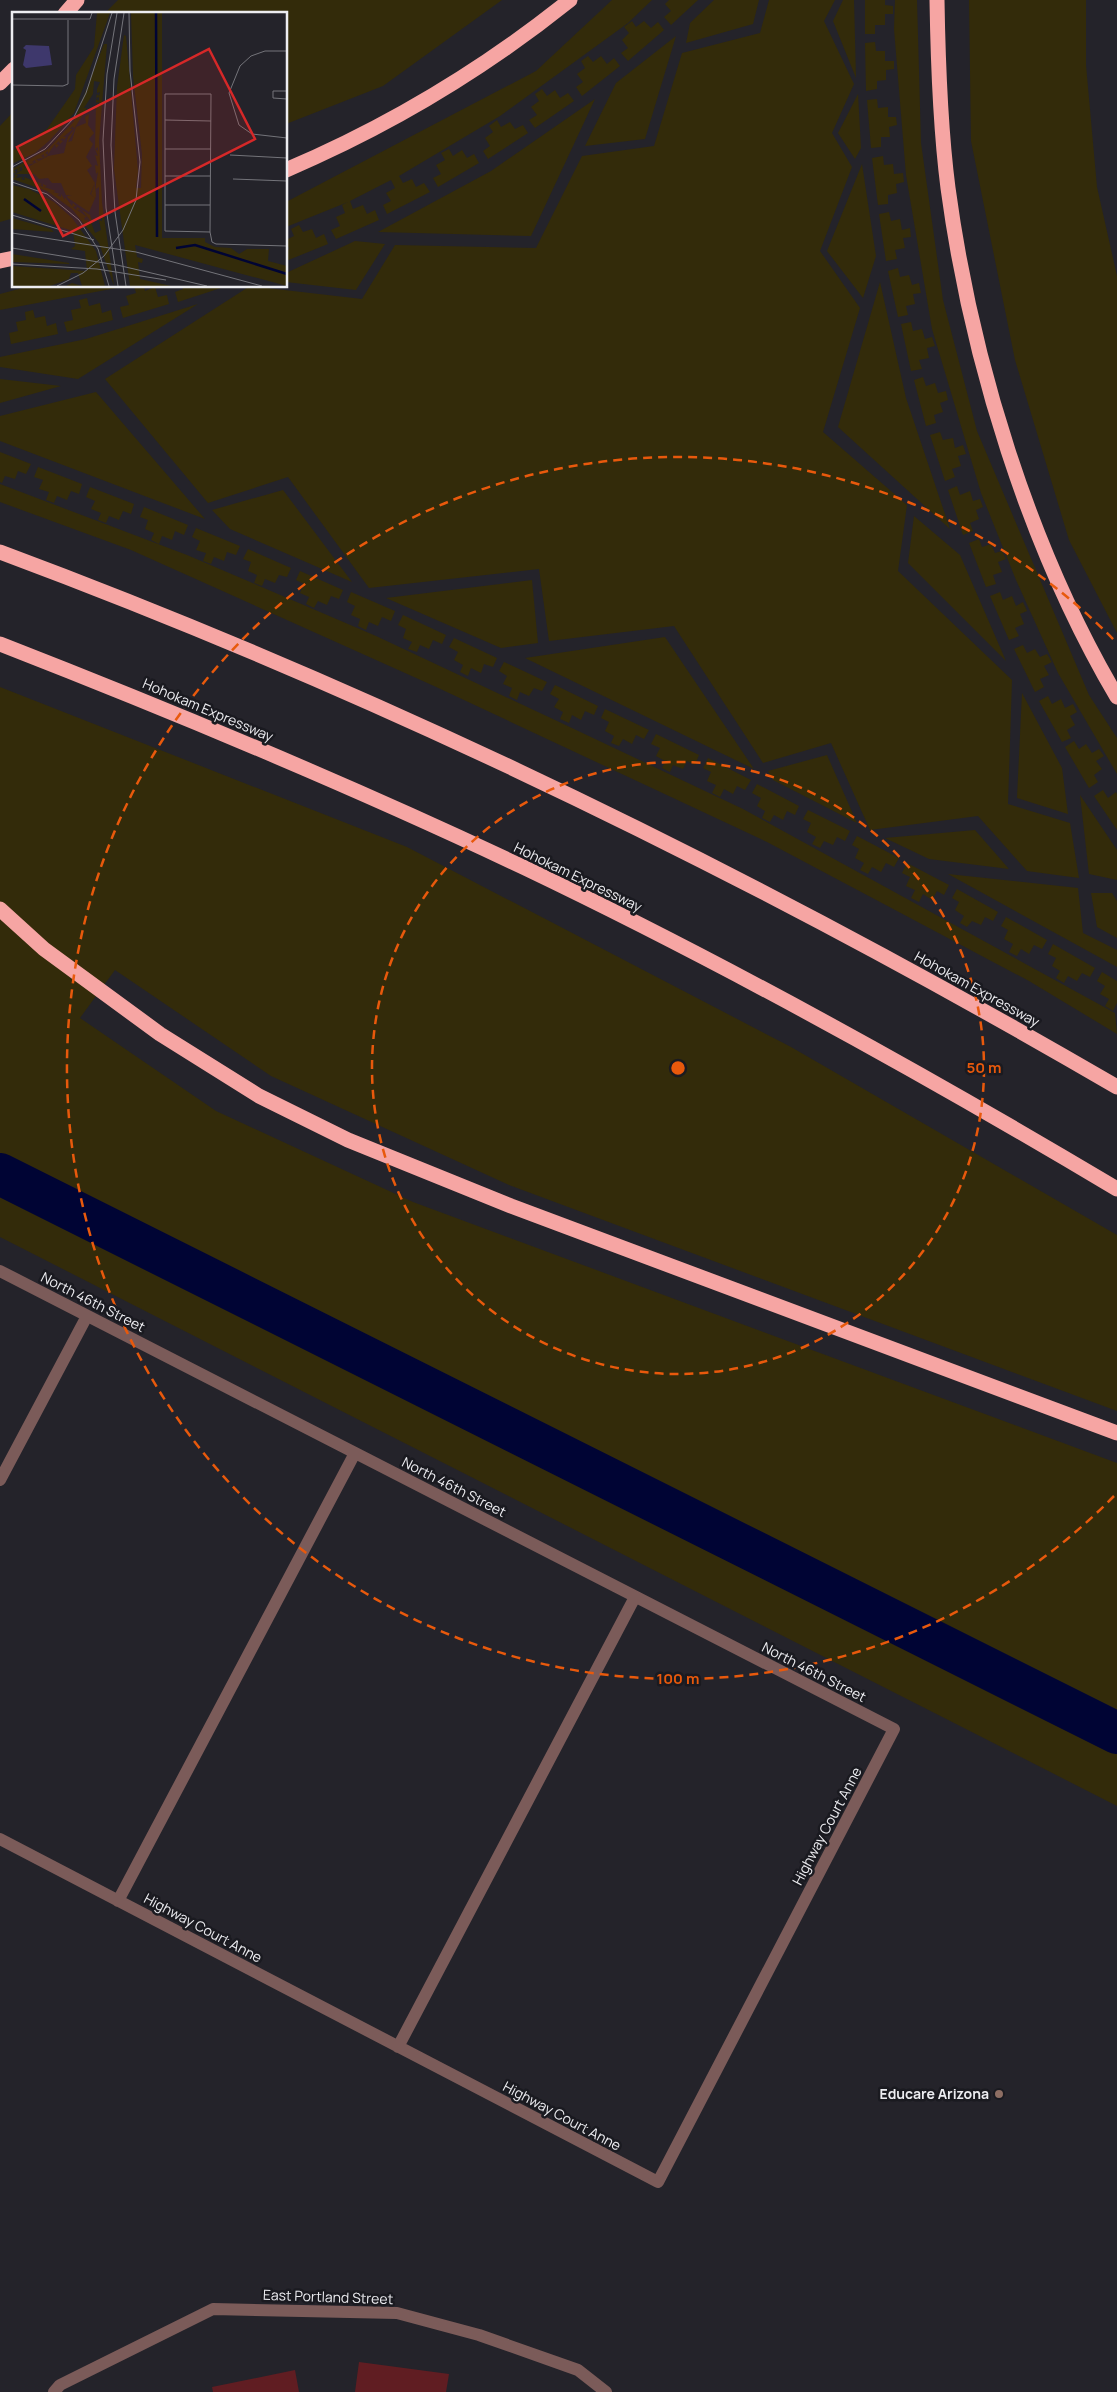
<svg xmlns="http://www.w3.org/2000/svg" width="1117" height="2392" viewBox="0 0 1117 2392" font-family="Manrope,sans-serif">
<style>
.sand{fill:#332b0a}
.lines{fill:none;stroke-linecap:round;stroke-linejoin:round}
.canal{stroke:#000434;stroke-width:42}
.building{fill:#601d22}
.service{stroke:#7b5b59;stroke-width:12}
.motorway{stroke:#f6a5a3;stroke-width:15}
.ring{fill:none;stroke:#e8590c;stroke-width:2.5;stroke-dasharray:9 6}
.education-dot{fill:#8d6e63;stroke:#1a1a20;stroke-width:2}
.labels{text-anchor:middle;stroke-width:5;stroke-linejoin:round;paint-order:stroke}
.street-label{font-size:14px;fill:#ededf1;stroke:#1a1a20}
.poi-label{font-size:14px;font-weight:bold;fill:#ededf1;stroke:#1a1a20;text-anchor:end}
.inset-river{fill:none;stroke:#000434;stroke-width:2.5}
.inset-road{fill:none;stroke:#74747a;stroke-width:1}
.view{fill:#d62828;fill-opacity:0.15;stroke:#d62828;stroke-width:2.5}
.inset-edge{fill:none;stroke:#ededf1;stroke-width:2.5}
.centre{fill:#e8590c;stroke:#1a1a20;stroke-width:2.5}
.ring-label{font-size:15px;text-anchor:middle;font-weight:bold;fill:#e8590c;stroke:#1a1a20;stroke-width:5;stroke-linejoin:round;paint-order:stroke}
</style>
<rect width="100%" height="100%" fill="#24232a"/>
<path class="sand" d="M118,0H502L383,86L286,124V14H104Z
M612,0H652L628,23L500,116L399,176L403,183L412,179L416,187L424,183L430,192L387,214L383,205L391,201L386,193L395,188L391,180L350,201L353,209L363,205L367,214L375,210L379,220L336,239L331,230L340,226L336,217L345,213L342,205L348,202L286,227V202L536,71Z
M669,0H698L671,25L664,17L671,11L665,4Z
M714,0H759L753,24L686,43L690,23Z
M769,0H835L824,21L854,84L832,133L852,167L820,251L860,308L823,432L907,505L898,571L1012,680L1008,804L1070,823L1079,878L1027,871L978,816L870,830L831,743L763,763L674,626L549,641L539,569L369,588L288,477L208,503L105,379L250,286L362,299L395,245L536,248L582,156L654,146L682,53L760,33Z
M843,0H854L856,78L833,21Z
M865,0H885V5L893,6V14H885V25H875V34H865Z
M895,0H917L921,143L943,300L977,431L1089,695L1117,738V774L1058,673L1016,580L981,493L932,329L906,175L894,29Z
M969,0H1086V65L1097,187L1117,276V633L1069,540L1015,360L971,141Z
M632,21L636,27L644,21L651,28L658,22L664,30L628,61L621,53L628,48L622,40L629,33L624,27Z
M676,36L645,139L585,146L616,83Z
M875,42L876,51H885V61H894V69L886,70V80L877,81V89L866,91L865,43Z
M588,56L593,62L601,56L607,64L614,58L620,66L582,96L576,87L583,82L577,74L585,68L581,61Z
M542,89L547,96L555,90L560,98L568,93L574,101L535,128L529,120L537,115L531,107L539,101L535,94Z
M858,94L861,148L855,159L838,133Z
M595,99L531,236L378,232L491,171Z
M877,99L878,108L888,107V117H896L897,125L889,127L890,137H881V147L871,148L867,100Z
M14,111V218L0,222V126Z
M497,120L501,127L510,122L515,129L523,125L528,133L488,159L483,151L490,146L485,138L493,132L489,126Z
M449,149L453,156L462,150L467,158L474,154L479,163L438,187L433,178L441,174L436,165L445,160L441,153Z
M883,156L884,165L893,164L894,174L903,173L904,182L896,184L897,193L888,195V204L878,205L872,158Z
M862,164L876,256L863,298L827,251Z
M889,212L891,221L900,219L902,230L910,228L911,237L903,238L905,248L895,250L897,259L886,261L879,214Z
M299,225L303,232L312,229L316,238L324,234L328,244L286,261V250L289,249L286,240L294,236L291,229Z
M355,241L385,244L356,290L286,282V273Z
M898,268L900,277L909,275L912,285L919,283L921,293L913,294L915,304L906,306L908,315L898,317L888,271Z
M880,282L906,398L950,529L838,427Z
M30,286H127L0,310V294Z
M134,286H144L145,291L155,287L158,297L167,295L169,304L123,318L120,307L129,305L126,296L136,293Z
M182,286H223L224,287L178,302L175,292L183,289Z
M87,298L89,306L100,303L102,313L111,310L113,320L67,332L64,322L73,320L71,310L81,308L79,300Z
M198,304L78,379L0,367V357L86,339Z
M33,310L35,318L45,316L47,326L56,323L58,334L11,344L9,333L18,331L16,322L26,320L25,312Z
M911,322L913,331L922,329L925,339L932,337L935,346L927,348L929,358L919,360L922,369L911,371L901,324Z
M923,377L926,386L935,383L938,393L946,391L948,400L940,403L943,412L934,415L936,423L926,426L914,380Z
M0,379L61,386L0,403Z
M96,392L205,519L0,441V416Z
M940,432L943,440L953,438L955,448L963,445L966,454L958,456L961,466L952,469L955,477L945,481L930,435Z
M0,452L31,464L26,474L18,471L15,479L5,476L2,483L0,482Z
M38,467L82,484L79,494L71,491L67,500L57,496L54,503L46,500L49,492L39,489L43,480L34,477Z
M0,484L187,555L376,636L555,720L743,809L1115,1013L1117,1034L1029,981L767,842L434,686L131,550L0,502Z
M957,486L960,495L970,491L973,501L980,499L983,507L976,510L979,519L970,523L973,531L963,535L948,490Z
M90,487L134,504L131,514L123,511L119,520L109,516L106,523L98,520L101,513L91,509L95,501L86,497Z
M283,490L352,582L230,529L212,510Z
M144,507L188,525L184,535L175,531L172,540L162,536L159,544L151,540L154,533L145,529L148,520L140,517Z
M914,516L960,555L1006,661L908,563Z
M196,528L240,546L236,555L227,552L224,561L214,557L211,564L203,561L206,553L196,550L200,541L192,537Z
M979,539L982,547L991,544L995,553L1002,551L1006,559L998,562L1002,572L993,575L996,584L986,587L969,543Z
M248,549L291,568L287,577L279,575L275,583L265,579L262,586L254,583L257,575L248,571L251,562L243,559Z
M300,571L343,590L339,599L331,596L327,605L318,601L314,608L306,604L309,597L300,593L304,584L296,580Z
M532,580L538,643L501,648L386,598Z
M351,592L395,611L391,621L382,617L378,626L369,622L366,630L358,626L360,619L351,615L355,606L347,602Z
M1000,592L1003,600L1012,596L1016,606L1023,602L1027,611L1020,614L1024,624L1015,628L1019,636L1009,640L990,596Z
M403,615L446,635L442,644L433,640L429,649L420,645L417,652L408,649L412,642L403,638L406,629L398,625Z
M665,637L754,769L525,658Z
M454,638L497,658L493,667L484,664L481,673L471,668L468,676L460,672L463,665L454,660L458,652L449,647Z
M1023,645L1027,653L1035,649L1040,657L1047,654L1052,662L1044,666L1049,675L1040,679L1044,687L1035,692L1014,649Z
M504,662L547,682L542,691L534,688L529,696L520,692L517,700L509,696L512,688L503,684L507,676L499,671Z
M555,685L598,706L594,715L585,711L581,720L572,715L569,723L560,719L563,712L554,707L559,699L550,694Z
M0,687L407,847L791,1047L1117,1235V1411L509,1185L271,1076L115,970L80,1018L216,1111L413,1202L1117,1463V1806L0,1237Z
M1022,693L1062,768L1068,814L1017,798Z
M1048,696L1052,704L1061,699L1065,708L1073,704L1077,712L1070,716L1075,725L1067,730L1071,738L1062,742L1039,701Z
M605,709L649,730L644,739L636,735L632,744L623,739L619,746L611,743L614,736L605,731L609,722L601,718Z
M656,734L699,755L695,765L687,761L683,769L673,765L670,772L662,768L665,761L656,756L660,748L651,744Z
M1074,741L1079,749L1086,744L1092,753L1099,749L1104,756L1096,761L1102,769L1094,775L1098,782L1089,788L1065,747Z
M827,755L857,823L773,780L768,771Z
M708,758L751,780L745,790L737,786L733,794L724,789L720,797L712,793L716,785L707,781L711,772L703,768Z
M757,784L799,806L795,815L787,811L783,820L774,815L770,822L762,818L765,811L757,806L761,798L752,793Z
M1103,790L1108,798L1116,792L1117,794V830L1094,796Z
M1080,795L1117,850V880L1089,874Z
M808,810L850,831L845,841L837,837L833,845L824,841L820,848L812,844L816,837L807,832L811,823L803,819Z
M975,830L1009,869L929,859L885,838Z
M857,836L899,858L894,867L886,863L881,872L872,867L868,874L860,870L864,863L855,858L859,849L852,845Z
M907,863L949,885L944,895L937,891L932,900L923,894L919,902L911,898L915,890L906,886L910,877L902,873Z
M948,874L1078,888L1083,933L1117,950V967Z
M957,889L998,912L993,921L985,917L981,925L972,921L967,927L960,923L964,916L955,910L959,902L952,898Z
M1091,893H1112L1117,901V938L1097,927Z
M1006,917L1047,940L1042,949L1034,945L1029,954L1021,949L1017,956L1009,952L1013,944L1004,939L1008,930L1001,926Z
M1053,944L1095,968L1090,977L1082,973L1077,981L1068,976L1064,983L1056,978L1060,971L1052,966L1056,958L1048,954Z
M1102,972L1117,981V1003L1113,1011L1105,1006L1109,999L1100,994L1105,986L1097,981Z"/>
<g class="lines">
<path class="canal" d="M0,1174L1117,1733"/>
</g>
<path class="building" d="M359,2362L449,2374L446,2392H355Z
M295,2370L299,2392H213L212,2387Z"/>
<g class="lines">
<path class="service" d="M0,1271L894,1729L658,2182L0,1839
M0,1480L87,1316
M118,1901L355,1453
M398,2047L635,1597
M54,2392L60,2385L213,2309L397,2313L479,2335L578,2370L606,2392"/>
<path class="motorway" d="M937,0C938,63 940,126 948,188C971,359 1029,548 1117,697
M65,14L77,0
M0,83L14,69
M286,170C387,127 484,69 570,0
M0,261L14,258
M0,552C387,696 760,879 1117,1087
M0,644C177,713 352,786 523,867C726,964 924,1074 1117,1189
M0,909L44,949L160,1034L259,1096L348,1140L511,1206L1117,1433"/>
</g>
<g class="ring">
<circle cx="678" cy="1068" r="306"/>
<path d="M1114 1496A611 611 0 1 1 1114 640"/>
</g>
<circle class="education-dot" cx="999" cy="2094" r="5"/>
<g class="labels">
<g class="street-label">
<text transform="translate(208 710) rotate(23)" y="5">Hohokam Expressway</text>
<text transform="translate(578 877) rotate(26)" y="5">Hohokam Expressway</text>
<text transform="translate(977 989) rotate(29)" y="5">Hohokam Expressway</text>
<text transform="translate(93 1302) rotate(27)" y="5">North 46th Street</text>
<text transform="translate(454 1487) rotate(27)" y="5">North 46th Street</text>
<text transform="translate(814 1672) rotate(27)" y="5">North 46th Street</text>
<text transform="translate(827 1826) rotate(-62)" y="5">Highway Court Anne</text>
<text transform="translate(203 1928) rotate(28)" y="5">Highway Court Anne</text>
<text transform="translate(562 2116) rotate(28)" y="5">Highway Court Anne</text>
<text transform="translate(328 2297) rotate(2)" y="5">East Portland Street</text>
</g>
<g class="poi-label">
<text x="989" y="2099">Educare Arizona</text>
</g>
</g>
<g transform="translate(12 12)">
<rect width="275" height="275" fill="#24232a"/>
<path d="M14,33L37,34L40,53L14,56L11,53L14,38L11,36Z" fill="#3e386c"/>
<path d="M85,1H98L62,101L38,128L23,141L0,152V139L35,117L63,77L64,63L82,35ZM119,1H150V226H193V230L203,235L219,236L227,242L235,237H257L256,249L275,254V274L123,233L125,245L131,247L130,251L126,250L128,267L159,274H118L102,157L105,75L112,23L114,24L126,159L124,176H129L130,142L121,64ZM92,32H95L87,129L90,191L102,274L87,231L60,197L35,179L0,167L3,165L0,157L36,137L62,109ZM82,69L88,70L85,77V81L88,80L87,84L85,82L84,86L87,85V89L84,87V91L87,90L86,94L84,92L83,137L86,135V139L83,137L86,144L83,143L86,154L83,153L84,162L86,160L84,172V177L87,175V207L90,205V209L87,208L89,218L83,221L79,210L77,213L75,206L74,209L72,206L75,205L65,198L69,197L81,212L78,203L65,195L64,198L61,195L64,194L61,191L60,194L53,185V188L49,182V185L45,183L48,182L41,180L44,179L32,175L35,174L31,172V175L28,173L30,172L12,165L13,168L9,167L11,165L4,166L6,163L1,162L4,160L2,158L6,157L5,160L9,158L7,156L10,155V158L14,156L11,154L23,151L20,150L23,148L24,151L27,149L24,147L32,146L29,144L32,142V145L36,143L33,141L36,139V142L43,132L44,136L47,133L44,132L47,129L48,132L51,129L48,128L51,126L52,128L54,125H51L61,117H58L61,114L62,117L75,96H72L81,82ZM77,102L76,113L82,121L77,127L81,132L74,145L80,154L75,158L83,171L78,182L83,186L79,182L83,172L84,184L77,200L56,186L55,184L60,183H54L49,171H40L36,166L27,167L22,162H3L36,144L52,141L56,125L63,117L56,130L60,129L64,115L74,111L73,105ZM0,173L17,177L42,190L60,206L84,239L93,274H54L60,271L70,274L66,261H59L57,267L38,274H0V254L75,259L73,239L59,237L63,234L61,219L0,200ZM0,206L39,217L42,220L0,217ZM0,242L57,251V252L0,250Z" fill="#332b0a" fill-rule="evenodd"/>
<path class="inset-river" d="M144,1L145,225M12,187L29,199M164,236L183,233L275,262"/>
<path class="inset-road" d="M105,1L95,62L91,128L94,196L106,274M112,1L102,67L99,133L103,200L114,274M0,7H78L80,1M275,39H253L239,44L228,54L217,81L227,113L240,122L275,126M0,73L51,74L56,72V8M275,79H261V86L275,87M153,82H199L198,220L153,219ZM153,108L199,109M153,137H199M218,143L275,146M0,155L33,137L61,107L74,81L100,1M153,164H198M221,167L275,169M0,170L35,182L67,208L86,237L97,274M153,193H198M0,203L82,228M198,220L200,230L204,232L275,234M0,221L124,240L250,274M0,236L105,253L195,274M0,252L85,257L154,268M45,274L71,261L92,244L111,218L124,188L128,150L118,59L117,1"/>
<path class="view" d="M197,37L243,127L51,224L5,135Z"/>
<rect width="275" height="275" class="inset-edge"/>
</g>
<circle cx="678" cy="1068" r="8" class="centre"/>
<g class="ring-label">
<text x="984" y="1073">50 m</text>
<text x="678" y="1684">100 m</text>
</g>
</svg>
